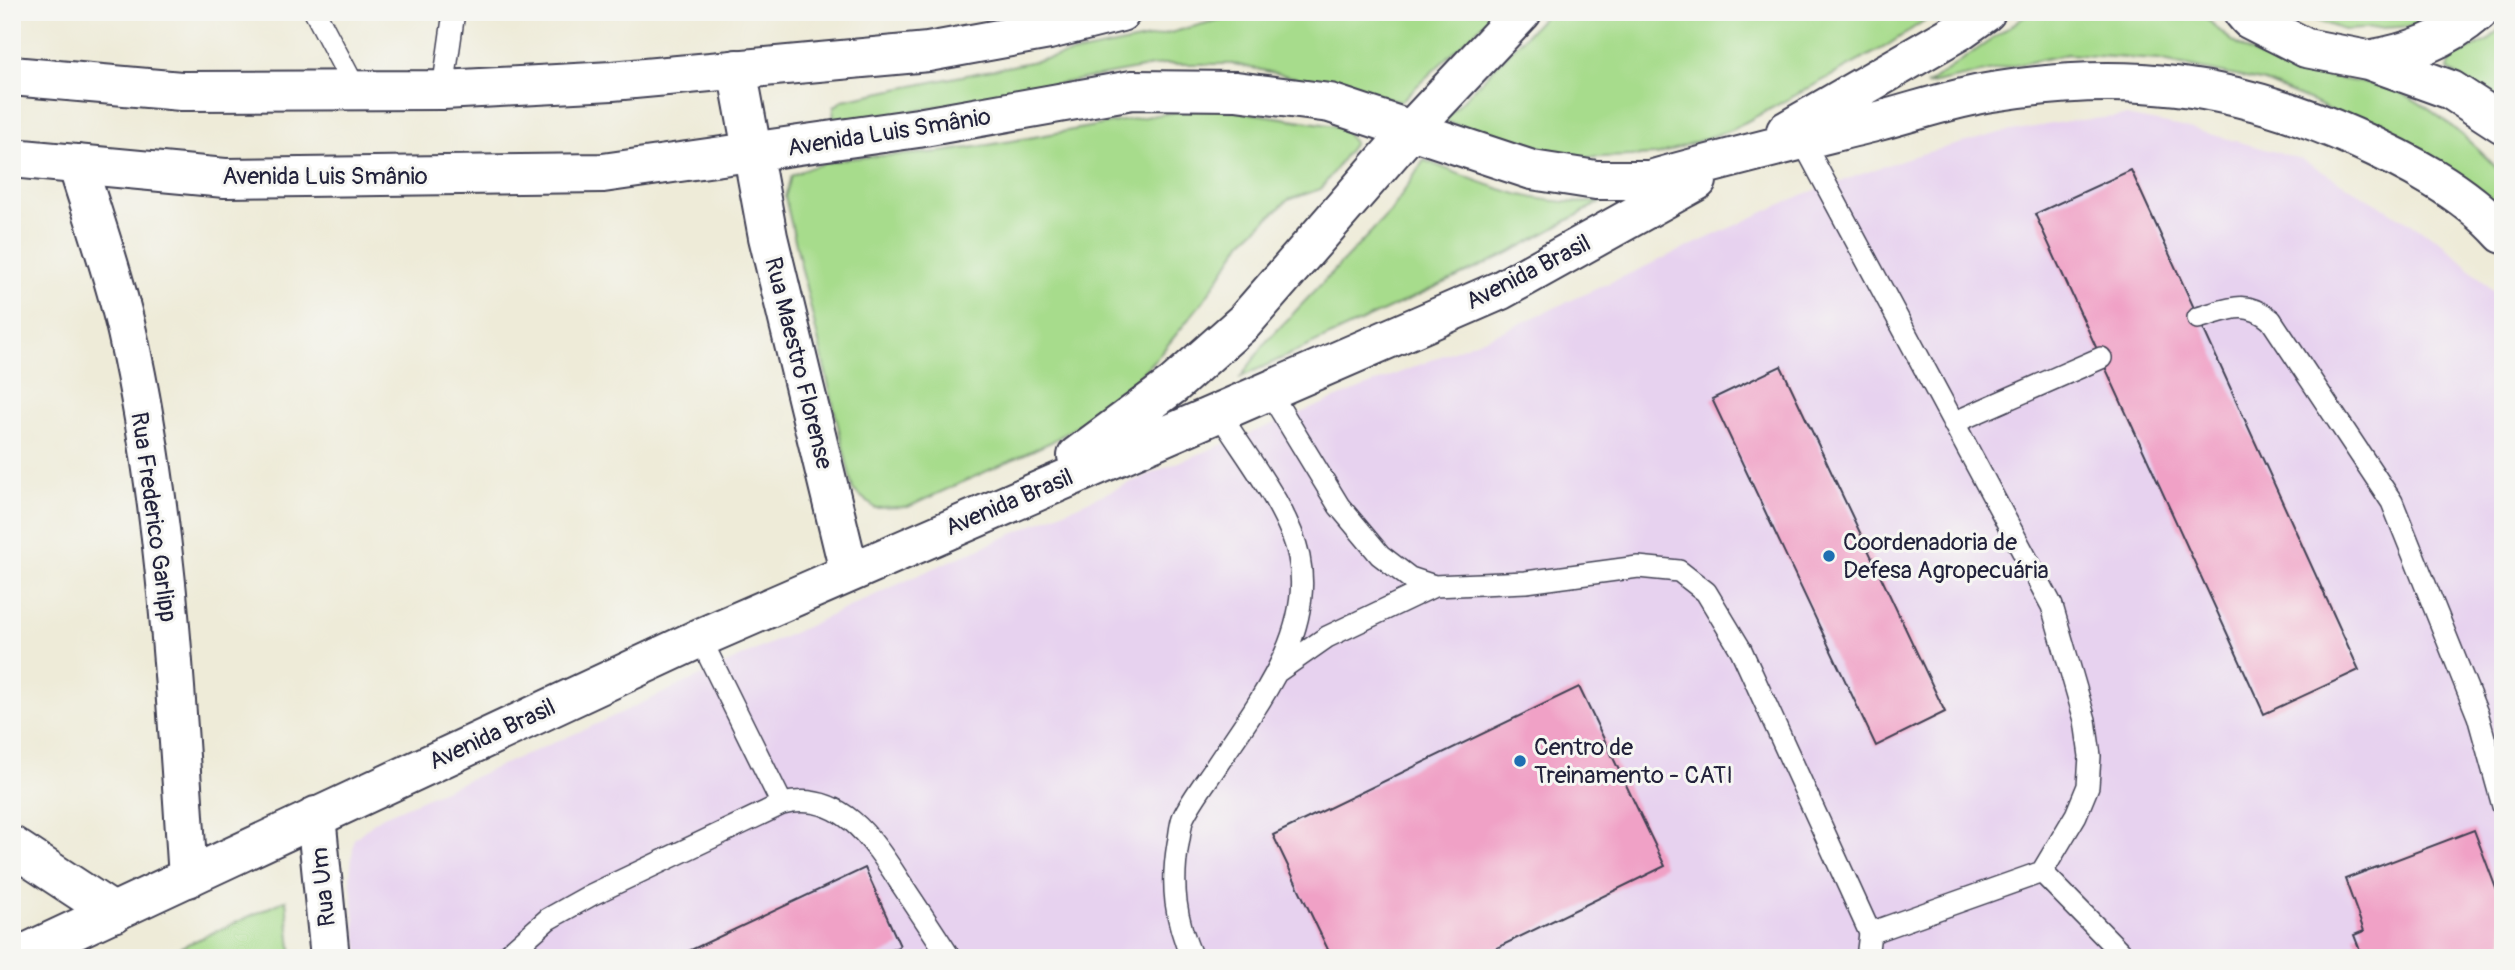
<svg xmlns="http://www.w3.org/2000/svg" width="2515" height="970" viewBox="0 0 2515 970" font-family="Pangolin,sans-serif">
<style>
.built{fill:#e7d2ef}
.green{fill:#a7dc8c;stroke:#647f64;stroke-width:2}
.building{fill:#f0a1c6}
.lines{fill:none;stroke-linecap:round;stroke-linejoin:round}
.service-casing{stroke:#414053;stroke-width:24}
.minor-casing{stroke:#414053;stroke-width:42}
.primary-casing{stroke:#414053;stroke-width:42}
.service{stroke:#fff;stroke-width:21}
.minor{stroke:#fff;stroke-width:38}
.primary{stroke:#fff;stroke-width:38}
.poi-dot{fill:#1f6fb2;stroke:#f6f6f2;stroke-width:2.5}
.labels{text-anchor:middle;stroke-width:6;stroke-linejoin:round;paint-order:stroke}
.street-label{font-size:24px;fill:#22223b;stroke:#f6f6f2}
.poi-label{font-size:24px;fill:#22223b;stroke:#f6f6f2;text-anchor:start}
</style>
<rect width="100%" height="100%" fill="#f6f6f2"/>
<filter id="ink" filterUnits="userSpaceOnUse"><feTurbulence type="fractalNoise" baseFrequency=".0143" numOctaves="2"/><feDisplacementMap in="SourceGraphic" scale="14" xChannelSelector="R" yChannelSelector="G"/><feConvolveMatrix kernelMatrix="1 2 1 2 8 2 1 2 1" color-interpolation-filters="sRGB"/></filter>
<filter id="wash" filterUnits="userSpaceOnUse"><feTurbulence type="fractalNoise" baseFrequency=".00686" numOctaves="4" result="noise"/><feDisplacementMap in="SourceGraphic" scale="28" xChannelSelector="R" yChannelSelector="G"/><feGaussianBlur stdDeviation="1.57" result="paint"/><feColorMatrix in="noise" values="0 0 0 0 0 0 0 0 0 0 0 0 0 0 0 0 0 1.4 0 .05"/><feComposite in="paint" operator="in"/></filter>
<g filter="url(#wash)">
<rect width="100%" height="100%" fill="#eeebd8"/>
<path class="built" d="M2126,116L2188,128L2301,159L2441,241L2503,300V958H359L350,875L354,839L379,818L590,727L918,575L1159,470L1508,329L1802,195L1910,157L2000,133L2069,121Z"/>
<path class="green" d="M1247,12H1496L1401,101L1234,64H1163L852,123L833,120L834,107L843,100L1159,36Z
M1548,12H1937L1885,47L1731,130L1657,155L1578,158L1443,121Z
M2031,12H2201C2243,60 2287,70 2347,80C2361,83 2376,84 2389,88C2426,100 2477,146 2503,175V218L2320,105L2265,82L2158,60L2067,54L1926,85Z
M2292,12H2439L2416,26L2344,30Z
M2503,25V107L2448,69L2452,57L2489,40Z
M1208,107L1343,127L1354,143L1321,189L1288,200L1243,241L1204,300L1162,352L1110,406L1051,442L908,507L875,508L853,490L785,197L791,176C837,151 897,158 948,151C1035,139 1121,119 1208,107Z
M1424,160C1483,184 1539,209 1603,201L1509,253L1241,377L1266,342L1392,210Z
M286,900L292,958H157Z"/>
<g id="blocks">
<path class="building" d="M2131,170L2359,670L2264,714L2035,214Z
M1781,366L1945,712L1876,746L1712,399Z
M1579,687L1665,866L1476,958H1332L1273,835Z
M2474,830L2503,907V947L2474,958H2363L2354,935L2364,931L2345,879Z
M865,868L900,946L875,958H674Z"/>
</g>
</g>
<g filter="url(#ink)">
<use href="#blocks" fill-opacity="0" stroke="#414053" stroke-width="2"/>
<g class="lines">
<g class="service-casing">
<path id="service" d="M315,12L356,90
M443,90L454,12
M1802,140L2052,606L2085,720L2090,756L2088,786L2076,815L2042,872L1870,933
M2198,318C2227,310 2245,298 2271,320L2392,502L2478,716L2503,806
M1269,391L1339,506L1380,555L1410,578L1434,586L1526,582L1638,567L1679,571L1706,592L1741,650L1870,933L1867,958
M1953,423L2101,358
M700,638L782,804
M1277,672L1327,637L1434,586
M2042,872L2126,958
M504,958L548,919L591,895L782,804C842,789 874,842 902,885C918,909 934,933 950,958
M1192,958C1175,919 1171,886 1178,844C1180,836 1180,826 1183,818C1191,801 1204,784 1215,768C1255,707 1315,635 1299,557C1289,509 1245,455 1219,413"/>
</g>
<g class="minor-casing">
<path id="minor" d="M737,69L768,237L849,571
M77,164C94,219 114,275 127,332C167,510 176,696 188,878
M316,816L330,958
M12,846L114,913"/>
</g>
<g class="primary-casing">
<path id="primary" d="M2243,12L2249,19L2306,48L2368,60L2451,90L2503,124
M2368,60C2409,53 2446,40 2478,12
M12,76L181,91L443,90L612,81L928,52L1049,30L1121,12
M1786,131L1959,31L1986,12
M12,158L225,178L603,173L918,128L1132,90L1236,91L1330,103L1532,170L1596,180H1650C1724,159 1799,141 1875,122C1914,112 1953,98 1992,92C2124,70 2231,83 2353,137C2405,160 2465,191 2503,234
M1077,456L1173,385L1244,322L1411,130L1522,12
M15,958L700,638L1501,290L1697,181"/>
</g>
<use href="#service" class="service"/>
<use href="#minor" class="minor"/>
<use href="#primary" class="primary"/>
</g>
</g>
<g class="poi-dot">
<circle cx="1829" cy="556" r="7"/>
<circle cx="1520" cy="761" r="7"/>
</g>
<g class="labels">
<g class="street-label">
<text transform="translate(889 132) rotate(-9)" y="8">Avenida Luis Smânio</text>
<text x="325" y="184">Avenida Luis Smânio</text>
<text transform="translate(1528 272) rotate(-27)" y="8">Avenida Brasil</text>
<text transform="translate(799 363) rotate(76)" y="8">Rua Maestro Florense</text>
<text transform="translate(1009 502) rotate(-23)" y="8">Avenida Brasil</text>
<text transform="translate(154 517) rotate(82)" y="8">Rua Frederico Garlipp</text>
<text transform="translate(492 734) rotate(-25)" y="8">Avenida Brasil</text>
<text transform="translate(323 887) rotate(-96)" y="8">Rua Um</text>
</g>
<g class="poi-label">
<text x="1843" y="550">Coordenadoria de<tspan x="1843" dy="28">Defesa Agropecuária</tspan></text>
<text x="1534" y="755">Centro de<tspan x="1534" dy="28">Treinamento - CATI</tspan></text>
</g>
</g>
<rect width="2515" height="970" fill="none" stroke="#f6f6f2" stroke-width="42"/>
</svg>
